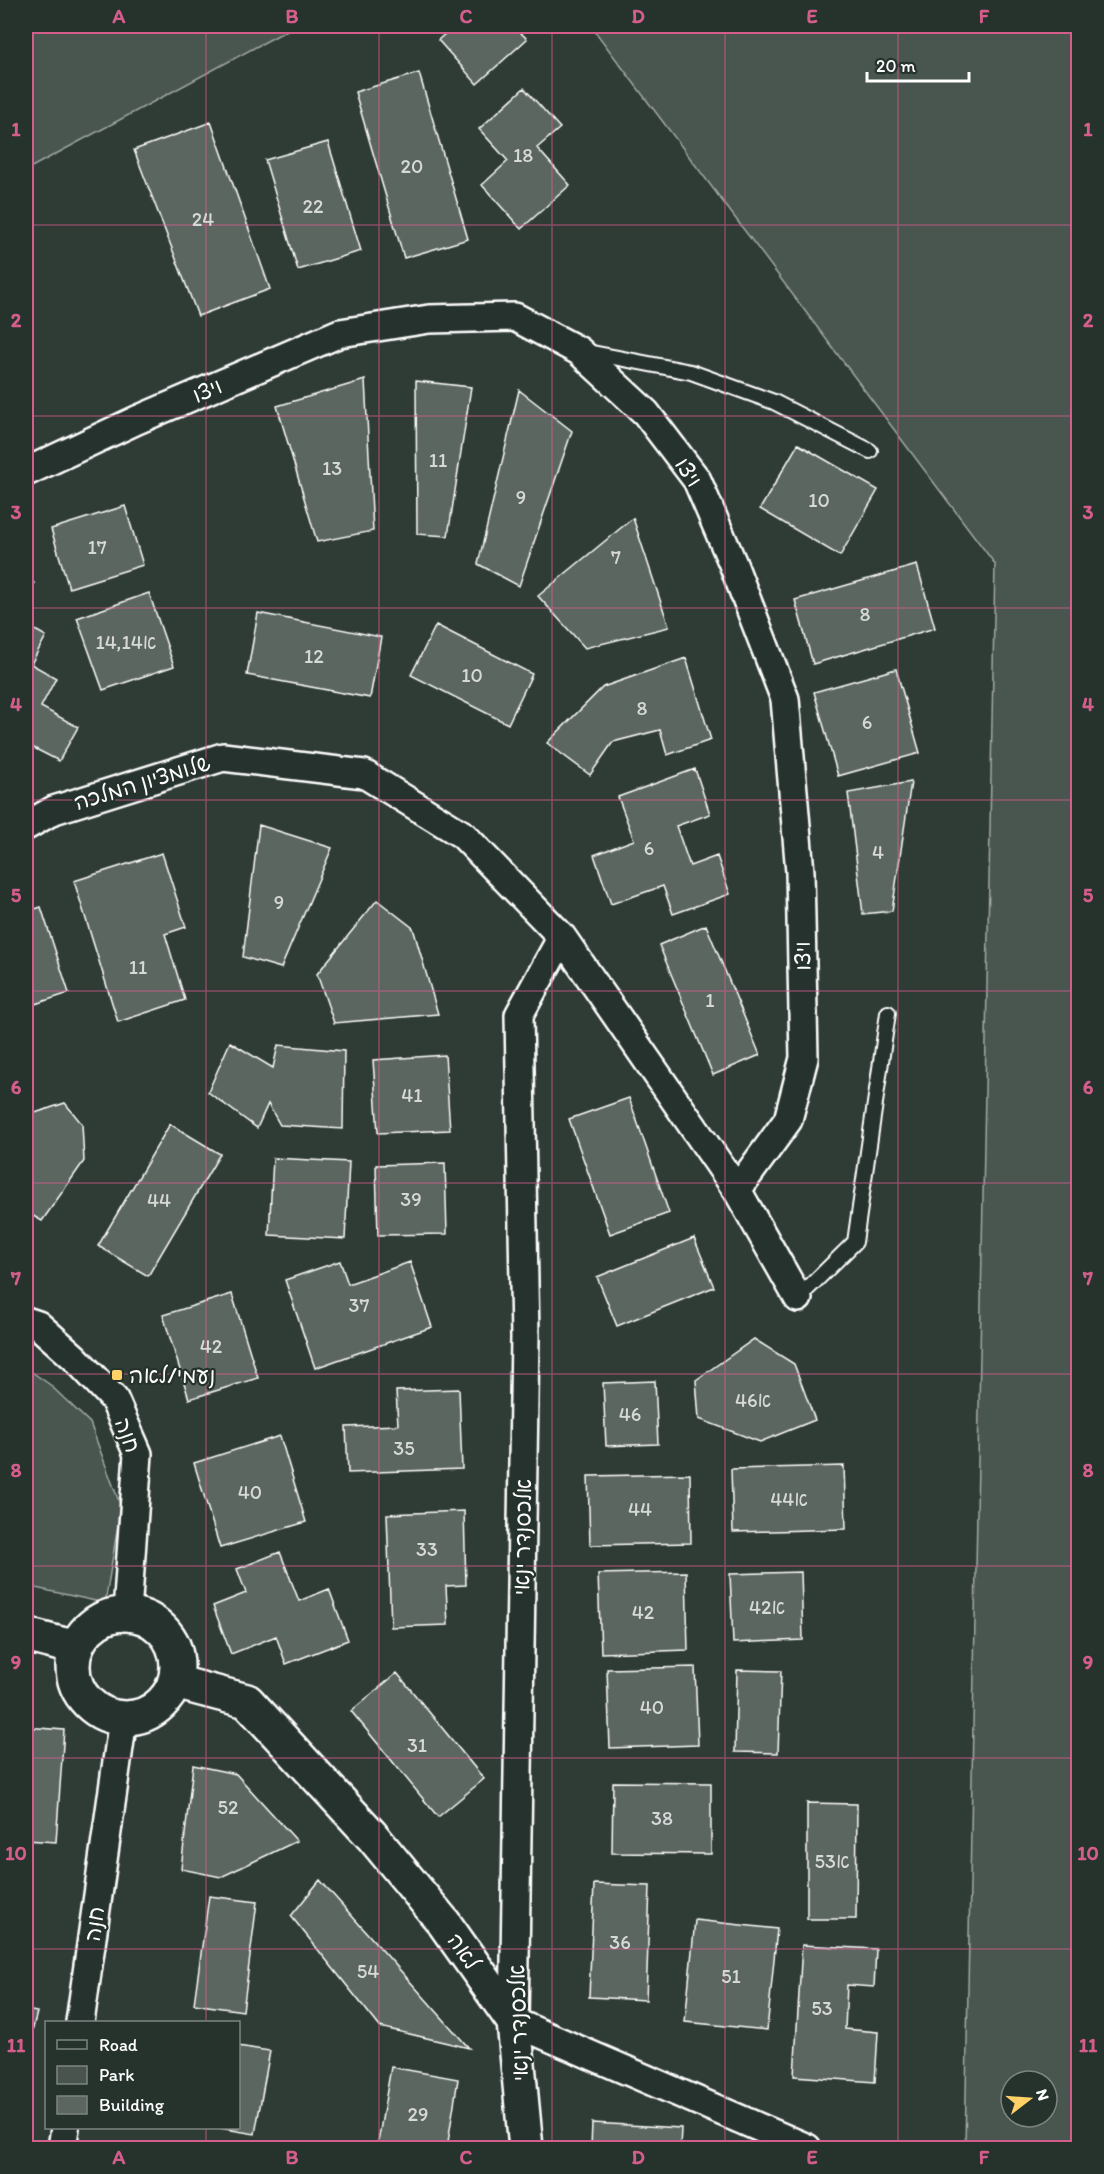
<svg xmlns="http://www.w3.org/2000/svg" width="1104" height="2174" viewBox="0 0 1104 2174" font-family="Itim,'Playpen Sans Hebrew',sans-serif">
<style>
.green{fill:#4a544f;stroke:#a4aaa7;stroke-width:1.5;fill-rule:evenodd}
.building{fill:#5b6661;stroke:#fff;stroke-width:1.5}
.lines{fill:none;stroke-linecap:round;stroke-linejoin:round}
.lane-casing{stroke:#fff;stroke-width:18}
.street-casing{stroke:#fff;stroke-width:32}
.secondary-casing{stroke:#fff;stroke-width:38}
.lane{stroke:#26332d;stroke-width:14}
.street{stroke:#26332d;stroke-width:27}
.secondary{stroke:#26332d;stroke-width:33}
.grid{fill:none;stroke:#d45d8c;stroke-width:1.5;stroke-opacity:0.55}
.poi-dot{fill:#ffd166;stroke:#26332d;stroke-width:2}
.labels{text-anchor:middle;stroke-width:4.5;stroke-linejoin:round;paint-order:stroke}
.number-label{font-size:20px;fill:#d6d9d8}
.street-label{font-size:22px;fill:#fff;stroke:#26332d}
.poi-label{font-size:22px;fill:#fff;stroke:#26332d;text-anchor:start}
.neatline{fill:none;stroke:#d45d8c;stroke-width:2}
.grid-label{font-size:20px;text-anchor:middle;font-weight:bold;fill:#d45d8c}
</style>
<rect width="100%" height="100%" fill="#2f3b35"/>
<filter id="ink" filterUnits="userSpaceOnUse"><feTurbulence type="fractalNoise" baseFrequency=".0167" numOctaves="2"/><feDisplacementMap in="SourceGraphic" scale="12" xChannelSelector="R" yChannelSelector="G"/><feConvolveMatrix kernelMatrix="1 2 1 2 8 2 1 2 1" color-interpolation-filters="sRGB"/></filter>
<g filter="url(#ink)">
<path class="green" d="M26,26H295L26,170Z
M591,26H1078V2148H965L995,564ZM1011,2081H1047V2117H1011Z
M26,1368L49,1384L90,1423L121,1507L105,1603L26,1586Z"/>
<path class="building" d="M454,26H514L527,39L477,84L438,40Z
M419,73L468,239L404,258L355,92Z
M524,88L560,128L537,148L570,185L521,229L482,185L508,161L479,129Z
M211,122L270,289L198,316L134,150Z
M328,142L361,251L298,270L265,160Z
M365,380L373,531L317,542L277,406Z
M416,381L471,387L448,536L417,534Z
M519,390L572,431L519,586L478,564Z
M798,444L878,490L840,556L760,509Z
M125,506L143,565L69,588L51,529Z
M633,518L669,627L585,648L538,596Z
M917,565L935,628L813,664L795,600Z
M26,578L34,583L26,599Z
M149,593L174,666L103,690L77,618Z
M258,613L381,637L370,698L247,675Z
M26,625L46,636L31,664L56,678L41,707L78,727L59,761L26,744Z
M436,625L532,674L508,724L411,675Z
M686,658L711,740L667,755L660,730L613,742L590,775L547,743L603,687Z
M896,669L920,753L838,776L814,692Z
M695,769L710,814L676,826L690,866L717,856L730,894L673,914L663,886L611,904L594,855L634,840L618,797Z
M911,782L892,911L863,914L848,793Z
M259,825L332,848L281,968L243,957Z
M162,853L186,927L165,934L185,1000L118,1022L74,881Z
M377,900L413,928L438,1014L334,1023L317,974Z
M41,907L69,993L26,1007V912Z
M706,925L760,1055L713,1075L659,945Z
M230,1042L273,1068L278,1045L344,1051L343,1129L280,1125L268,1104L257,1128L208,1092Z
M445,1055L450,1130L378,1133L373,1060Z
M629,1098L669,1213L610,1234L569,1119Z
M65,1103L82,1124L84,1161L42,1221L26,1212V1116Z
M170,1124L220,1154L148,1276L98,1246Z
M273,1158L349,1162L345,1239L269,1235Z
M445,1163L447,1234L378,1235L376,1165Z
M694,1238L714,1287L617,1326L597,1277Z
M340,1261L348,1284L410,1262L432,1327L315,1368L285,1280Z
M232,1294L258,1378L189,1399L163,1315Z
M754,1339L794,1364L815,1420L760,1442L699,1419L696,1380Z
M655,1381L658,1444L606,1446L603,1383Z
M459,1389L462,1469L348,1473L346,1427L398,1425L396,1391Z
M280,1436L306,1522L220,1548L194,1463Z
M844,1466L846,1529L733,1532L731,1469Z
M690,1474L691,1543L590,1545L588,1476Z
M464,1511L466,1585L446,1586L448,1625L391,1627L387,1514Z
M280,1552L299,1601L329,1589L348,1640L286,1664L276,1636L231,1654L213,1606L246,1593L237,1569Z
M686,1572L688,1650L601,1653L598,1574Z
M801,1572L803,1640L733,1643L730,1574Z
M695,1667L698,1745L610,1748L607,1669Z
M737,1670L781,1671L778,1753L735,1752Z
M397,1673L484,1779L438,1817L351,1711Z
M26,1727L64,1730L56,1842L26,1840Z
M193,1765L236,1774L297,1841L221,1877L181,1869Z
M613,1782L711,1783V1854L612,1853Z
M807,1803L857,1804L856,1919H807Z
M320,1880L469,2048L380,2027L291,1916Z
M594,1884L650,1886L646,2000L589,1997Z
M209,1896L257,1902L243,2011L194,2004Z
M695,1920L777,1929L767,2030L685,2022Z
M802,1945L876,1949L874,1987L847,1985L845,2029L878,2032L875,2082L794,2076Z
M26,2010L37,2012L26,2057Z
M238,2046L270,2051L255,2134L219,2128H238Z
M391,2067L458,2079L447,2148H377Z
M592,2123L681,2128L680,2148H591Z"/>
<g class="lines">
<g class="lane-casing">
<path id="lane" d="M587,352L691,372L774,402L870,451
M798,1298L855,1242L888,1013"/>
</g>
<g class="street-casing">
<path id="street" d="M26,472L137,420L340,333L429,319L515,317L579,351L646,413L697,480L733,564L785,699L800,872L804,1058L788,1120L737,1190L562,937L463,835L364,774L223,757L54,810L26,826
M562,937L519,1015L525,1337L514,2022L807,2148
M737,1190L798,1298
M26,1321L38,1325L75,1358L114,1399L138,1454L127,1613
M80,2022L123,1719
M62,2148L65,2128"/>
</g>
<g class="secondary-casing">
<path id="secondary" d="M73 1666a52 52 0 1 1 104 0a52 52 0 1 1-104 0Z
M26,1635L76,1648
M175,1682L247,1701L372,1836L444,1923L514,2022L526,2148"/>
</g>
<use href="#lane" class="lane"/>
<use href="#street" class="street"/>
<use href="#secondary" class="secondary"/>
</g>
</g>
<path class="grid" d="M206,26V2022M379,26V2148M552,26V2148M725,26V2148M898,26V2148M26,225H1078M26,416H1078M26,608H1078M26,800H1078M26,991H1078M26,1183H1078M26,1374H1078M26,1566H1078M26,1758H1078M26,1949H1078M206,2128V2148"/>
<rect class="poi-dot" x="111" y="1369" width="12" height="12" rx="3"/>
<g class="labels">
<g class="number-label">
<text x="523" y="162">18</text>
<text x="412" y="173">20</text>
<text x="313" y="213">22</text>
<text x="203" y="226">24</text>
<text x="438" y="467">11</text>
<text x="332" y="475">13</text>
<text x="521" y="504">9</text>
<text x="819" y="507">10</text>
<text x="97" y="554">17</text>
<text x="616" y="564">7</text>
<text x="865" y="621">8</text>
<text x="126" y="649">14,14א</text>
<text x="314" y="663">12</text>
<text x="472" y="682">10</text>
<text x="642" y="715">8</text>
<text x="867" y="729">6</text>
<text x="649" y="855">6</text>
<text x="878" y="859">4</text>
<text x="279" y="909">9</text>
<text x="138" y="974">11</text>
<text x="710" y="1007">1</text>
<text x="412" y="1102">41</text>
<text x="411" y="1206">39</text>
<text x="159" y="1207">44</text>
<text x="359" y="1312">37</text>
<text x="211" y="1353">42</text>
<text x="753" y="1407">46א</text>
<text x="630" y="1421">46</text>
<text x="404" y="1455">35</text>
<text x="250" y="1499">40</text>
<text x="789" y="1506">44א</text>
<text x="640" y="1516">44</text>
<text x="427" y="1556">33</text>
<text x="767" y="1614">42א</text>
<text x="643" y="1619">42</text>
<text x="652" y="1714">40</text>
<text x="417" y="1752">31</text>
<text x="228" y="1814">52</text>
<text x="662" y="1825">38</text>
<text x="832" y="1868">53א</text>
<text x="620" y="1949">36</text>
<text x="368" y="1978">54</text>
<text x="731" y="1983">51</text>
<text x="822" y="2015">53</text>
<text x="418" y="2121">29</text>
</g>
<g class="street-label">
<text transform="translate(207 390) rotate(-23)" y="8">ויצו</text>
<text transform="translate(689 472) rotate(57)" y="8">ויצו</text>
<text transform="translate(142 782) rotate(-17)" y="8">שלומציון המלכה</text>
<text transform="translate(802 956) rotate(-91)" y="8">ויצו</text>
<text transform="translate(128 1435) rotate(69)" y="8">חנה</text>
<text transform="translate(522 1537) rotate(-89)" y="8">אלכסנדר ינאי</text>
<text transform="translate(94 1924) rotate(-82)" y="8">חנה</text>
<text transform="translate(464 1951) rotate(55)" y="8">לאה</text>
<text transform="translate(518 2023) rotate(-92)" y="8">אלכסנדר ינאי</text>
</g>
<g class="poi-label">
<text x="129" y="1383">נעמי/לאה</text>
</g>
</g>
<rect width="1104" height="2174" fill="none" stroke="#26332d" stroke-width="66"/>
<rect x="45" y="2021" width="195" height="108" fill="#26332d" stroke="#7d8581" stroke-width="1.5"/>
<rect x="57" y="2040" width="30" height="9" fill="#26332d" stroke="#7d8581" stroke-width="1.5"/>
<text x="99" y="2051" font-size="18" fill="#ffffff">Road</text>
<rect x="57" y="2066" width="30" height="18" fill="#4a544f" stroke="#7d8581" stroke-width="1.5"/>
<text x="99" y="2081" font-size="18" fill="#ffffff">Park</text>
<rect x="57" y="2096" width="30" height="18" fill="#5b6661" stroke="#7d8581" stroke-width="1.5"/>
<text x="99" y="2111" font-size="18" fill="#ffffff">Building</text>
<g transform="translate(1029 2099) rotate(73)"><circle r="28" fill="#26332d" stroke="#7d8581" stroke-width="1.5"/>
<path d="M0-4.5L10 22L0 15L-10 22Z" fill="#ffd166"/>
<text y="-9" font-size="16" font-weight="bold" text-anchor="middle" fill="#ffffff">N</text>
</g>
<path d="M867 72v9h102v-9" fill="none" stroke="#ffffff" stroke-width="3"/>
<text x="876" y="72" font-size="18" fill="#ffffff" stroke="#26332d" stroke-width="4.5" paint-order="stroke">20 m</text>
<rect x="33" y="33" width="1038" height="2108" class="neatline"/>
<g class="grid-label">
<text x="119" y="23">A</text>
<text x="292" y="23">B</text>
<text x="466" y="23">C</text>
<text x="638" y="23">D</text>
<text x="812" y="23">E</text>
<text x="984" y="23">F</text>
<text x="16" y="136">1</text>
<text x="1088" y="136">1</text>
<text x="16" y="327">2</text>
<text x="1088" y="327">2</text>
<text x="16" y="519">3</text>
<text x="1088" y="519">3</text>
<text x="16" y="711">4</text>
<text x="1088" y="711">4</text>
<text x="16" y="902">5</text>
<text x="1088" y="902">5</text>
<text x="16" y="1094">6</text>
<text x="1088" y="1094">6</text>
<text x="16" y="1285">7</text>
<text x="1088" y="1285">7</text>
<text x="16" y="1477">8</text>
<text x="1088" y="1477">8</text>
<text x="16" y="1669">9</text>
<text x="1088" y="1669">9</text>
<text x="16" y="1860">10</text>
<text x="1088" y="1860">10</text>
<text x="16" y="2052">11</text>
<text x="1088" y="2052">11</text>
<text x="119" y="2164">A</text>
<text x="292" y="2164">B</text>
<text x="466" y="2164">C</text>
<text x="638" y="2164">D</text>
<text x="812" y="2164">E</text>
<text x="984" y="2164">F</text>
</g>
</svg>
